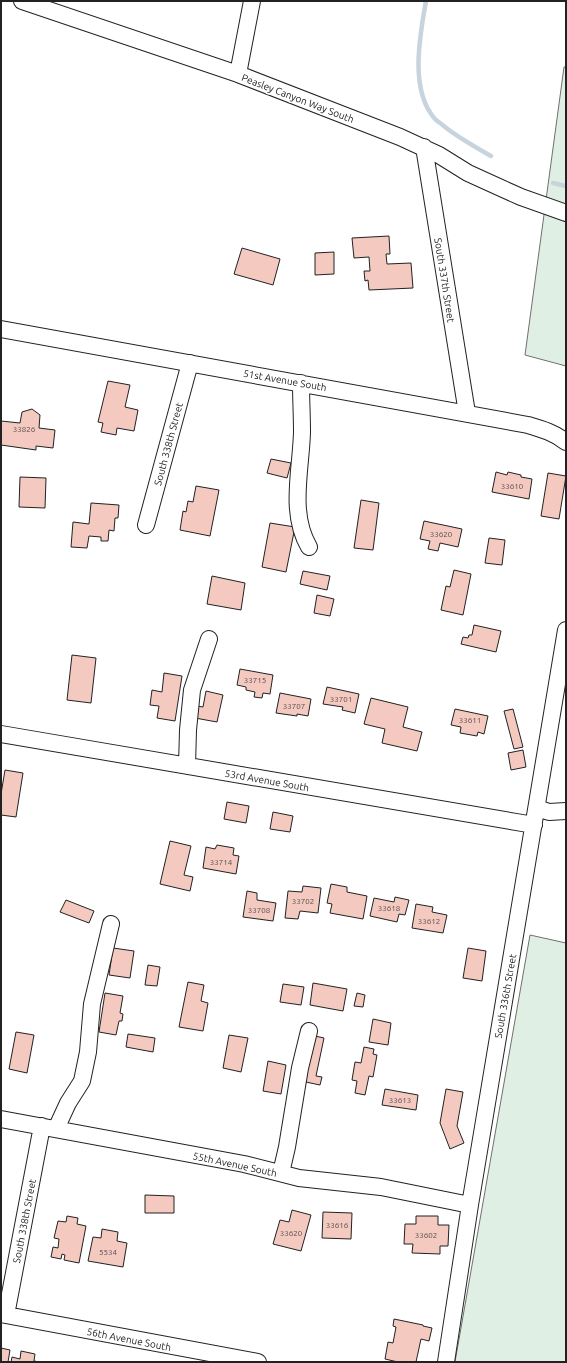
<svg xmlns="http://www.w3.org/2000/svg" width="567" height="1363" viewBox="0 0 567 1363" font-family="Ubuntu,sans-serif">
<style>
.green{fill:#e0efe3;stroke:#6f6f6f}
.lines{fill:none;stroke-linecap:round;stroke-linejoin:round}
.stream{stroke:#c7d3dd;stroke-width:4.5}
.building{fill:#f3c9c0;stroke:#222}
.minor-casing{stroke:#222;stroke-width:18}
.minor{stroke:#fff;stroke-width:16}
.labels{text-anchor:middle;stroke-width:3;stroke-linejoin:round;paint-order:stroke}
.number-label{font-size:8px;fill:#564c4a}
.street-label{font-size:10px;fill:#222;stroke:#fff}
</style>
<rect width="100%" height="100%" fill="#fff"/>
<path class="green" d="M564,67H566V366L525,355Z
M530,935L566,943V1362H455Z"/>
<g class="lines">
<path class="stream" d="M426,1C420,35 409,90 435,119C438,122 442,124 445,127C459,138 475,147 491,156
M553,183L566,186"/>
</g>
<path class="building" d="M389,236L390,254H386L387,264L411,263L413,288L369,290L368,280L365,281L364,271H370L369,257L354,258L352,238Z
M242,248L280,259L273,285L234,274Z
M334,252V274L315,275V253Z
M108,381L130,385L125,407L138,410L134,431L117,428L116,435L101,432L103,423L98,422Z
M32,409L40,415L39,428L55,430L53,448L36,446V450L1,445V421L20,423L22,412Z
M271,459L291,463L287,478L267,473Z
M496,472L507,475L508,472L521,475V477L532,479L529,499L492,492Z
M548,473L566,476L559,519L541,516Z
M20,477L46,478L45,508L19,507Z
M196,486L219,490L210,536L180,530L183,511L186,512L188,501L193,502Z
M361,500L379,503L373,550L354,548Z
M91,503L119,505L118,518H115L114,531L109,530L108,541H101V537L89,536L87,548L71,547L73,522L89,524Z
M424,521L462,529L458,547L440,543L438,551L428,549L430,541L420,539Z
M270,523L295,527L286,572L262,567Z
M489,538L505,540L502,565L485,563Z
M454,570L471,574L463,615L441,610L446,586L450,587Z
M303,571L330,576L327,590L300,584Z
M212,576L245,583L241,610L207,604Z
M317,595L334,599L330,616L314,613Z
M474,625L501,631L496,652L461,644L463,637L468,638L469,635H472Z
M72,655L96,658L91,703L67,700Z
M240,669L273,675L270,694L263,693L262,698L254,697L255,692L246,690V687L237,685Z
M164,673L182,676L175,721L157,718L159,706L150,705L152,690L162,692Z
M327,687L359,694L355,713L342,710L343,707L323,704Z
M206,691L223,695L217,722L195,718L197,706L203,707Z
M280,693L311,699L308,716L297,714V716L276,713Z
M371,698L408,707L403,727L422,732L417,751L382,743L385,729L364,724Z
M455,709L488,716L484,734L478,732L477,736L460,733L461,727L451,725Z
M513,709L523,747L514,749L504,711Z
M523,750L526,767L511,770L508,753Z
M5,770L23,773L16,817L1,815V794Z
M227,802L249,806L246,823L224,819Z
M273,812L293,816L290,832L270,829Z
M170,841L191,846L184,875L193,877L190,891L160,884Z
M217,845L234,848L233,855L239,856L236,874L203,868L206,847L215,849Z
M331,884L347,887V892L367,896L363,919L330,913L332,904L327,903Z
M303,886L321,888L318,913L300,911L298,919L285,918L288,891L302,892Z
M247,891L257,893V900L276,903L273,921L243,917Z
M395,897L409,900L405,915L399,914L397,922L370,916L374,898L394,902Z
M66,900L94,911L89,923L60,912Z
M416,904L433,907L432,912L447,915L443,933L412,928Z
M113,948L134,951L130,978L109,975Z
M468,948L486,951L482,981L463,978Z
M148,965L160,967L157,986L145,985Z
M188,982L204,985L201,1001L208,1003L203,1031L179,1027Z
M313,983L347,989L343,1011L310,1005Z
M283,984L304,987L301,1005L280,1002Z
M105,993L123,996L120,1013L123,1014L122,1021H119L116,1035L99,1032Z
M357,993L365,995L363,1007L354,1006Z
M373,1019L391,1023L388,1045L369,1042Z
M16,1032L34,1035L27,1073L9,1069Z
M128,1034L155,1038L153,1052L126,1047Z
M229,1035L248,1038L241,1072L223,1068Z
M315,1036L324,1038L316,1076L322,1077L320,1085L301,1081L306,1060L310,1061Z
M364,1047L374,1049L373,1054L377,1055L373,1077L369,1076L365,1095L355,1093L357,1081L352,1080L355,1062L361,1063Z
M268,1061L286,1065L281,1094L263,1091Z
M385,1089L418,1095L416,1110L382,1105Z
M446,1089L463,1092L457,1126L464,1143L450,1149L440,1123Z
M145,1195L174,1196V1213H145Z
M292,1210L311,1215L301,1251L273,1244L280,1220L289,1222Z
M323,1212L352,1213L351,1239L322,1238Z
M67,1216L78,1218L77,1224L86,1226L79,1263L64,1260L65,1255L62,1254L61,1259L51,1257L53,1247L58,1248L59,1239L54,1238L58,1221L66,1222Z
M416,1216H438V1225H449L448,1246H440V1254L412,1253L413,1244H404L405,1224H416Z
M102,1229L118,1232L117,1241L127,1243L123,1267L88,1261L93,1237L101,1238Z
M394,1319L423,1325V1326L432,1328L429,1341L421,1339L416,1362H398L385,1359L388,1342L393,1343L396,1327L393,1326Z
M1,1348L10,1350L8,1362H1Z
M21,1351L35,1354L34,1361L40,1362H11L12,1357L20,1359Z"/>
<g class="lines">
<g class="minor-casing">
<path id="minor" d="M22,1L238,74L400,137L439,155L468,173L501,188L521,197L566,213
M238,74L252,1
M424,147L467,413
M1,329L528,425C542,429 555,433 566,442
M301,383C301,399 302,416 302,432C301,470 289,513 309,547
M146,525L190,363
M1,734L534,825
M187,766L188,730L192,690L209,639
M537,808L549,812L566,811
M1,1119L244,1164L299,1178L381,1187L470,1205
M56,1129L68,1103L82,1081L88,1052L92,1004L111,924
M281,1173L287,1147L300,1068L309,1031
M1,1314L258,1362
M6,1315L42,1126
M446,1362L470,1205L566,630"/>
</g>
<use href="#minor" class="minor"/>
</g>
<g class="labels">
<g class="number-label">
<text x="24" y="432">33826</text>
<text x="512" y="489">33610</text>
<text x="441" y="537">33620</text>
<text x="255" y="683">33715</text>
<text x="341" y="702">33701</text>
<text x="294" y="709">33707</text>
<text x="470" y="723">33611</text>
<text x="221" y="865">33714</text>
<text x="303" y="904">33702</text>
<text x="389" y="911">33618</text>
<text x="259" y="913">33708</text>
<text x="429" y="924">33612</text>
<text x="400" y="1103">33613</text>
<text x="337" y="1228">33616</text>
<text x="291" y="1236">33620</text>
<text x="426" y="1238">33602</text>
<text x="108" y="1255">5534</text>
</g>
<g class="street-label">
<text transform="translate(298 98) rotate(21)" y="4">Peasley Canyon Way South</text>
<text transform="translate(445 280) rotate(81)" y="4">South 337th Street</text>
<text transform="translate(285 380) rotate(10)" y="4">51st Avenue South</text>
<text transform="translate(168 444) rotate(-75)" y="4">South 338th Street</text>
<text transform="translate(267 780) rotate(10)" y="4">53rd Avenue South</text>
<text transform="translate(505 996) rotate(-80)" y="4">South 336th Street</text>
<text transform="translate(235 1164) rotate(12)" y="4">55th Avenue South</text>
<text transform="translate(24 1221) rotate(-79)" y="4">South 338th Street</text>
<text transform="translate(129 1339) rotate(11)" y="4">56th Avenue South</text>
</g>
</g>
<rect width="567" height="1363" fill="none" stroke="#222222" stroke-width="4"/>
</svg>
